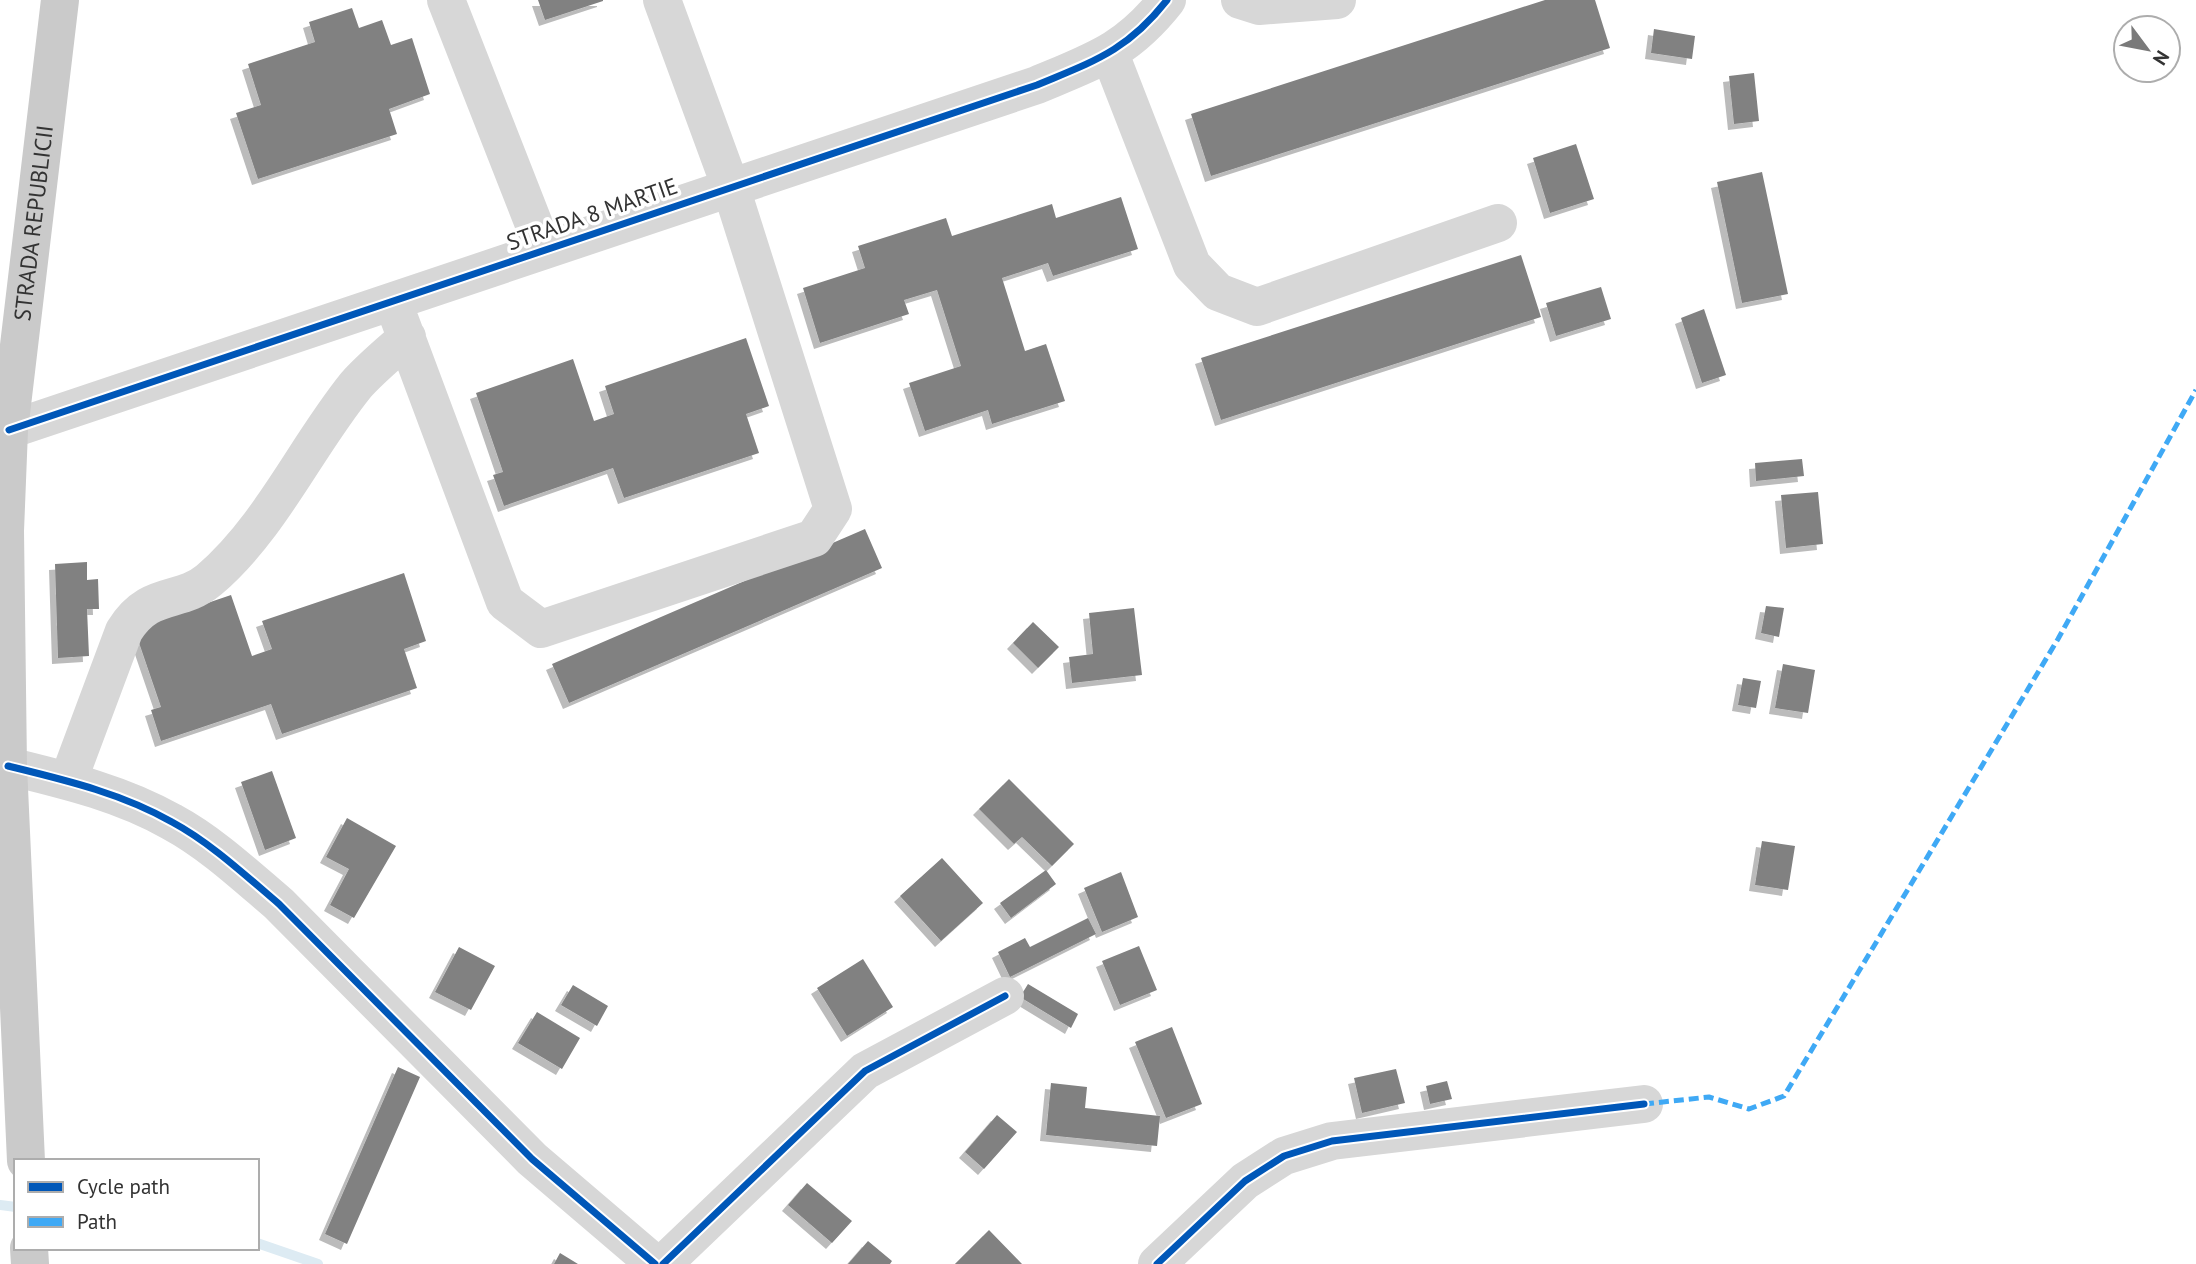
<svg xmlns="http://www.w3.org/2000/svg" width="2196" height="1264" viewBox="0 0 2196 1264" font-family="'PT Sans',sans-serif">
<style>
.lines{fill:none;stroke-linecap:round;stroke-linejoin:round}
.stream{stroke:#ddebf3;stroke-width:10}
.building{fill:#818181;filter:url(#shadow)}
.minor{stroke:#d7d7d7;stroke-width:38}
.major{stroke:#cacaca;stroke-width:38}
.quiet{stroke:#3fa9f5;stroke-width:5;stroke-dasharray:10 5;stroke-linecap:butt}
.cycleway-casing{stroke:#fff;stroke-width:11}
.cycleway{stroke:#0057b8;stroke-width:7}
.labels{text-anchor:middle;stroke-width:7;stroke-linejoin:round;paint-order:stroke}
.street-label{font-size:23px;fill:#333;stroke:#fff}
</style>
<defs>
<filter id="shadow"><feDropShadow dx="-6" dy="6" stdDeviation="0" flood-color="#0004"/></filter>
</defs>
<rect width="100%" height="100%" fill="#fff"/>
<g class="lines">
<path class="stream" d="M0,1205L16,1207
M257,1243L318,1264"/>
</g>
<path class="building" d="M538,0H603V1L545,20Z
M1545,0H1595L1610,48L1211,176L1191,114Z
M352,8L359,28L382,20L391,45L412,38L430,94L389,109L397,134L258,179L236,113L261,105L248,64L315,42L309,22Z
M1654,29L1695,36L1692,59L1651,53Z
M1754,73L1759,121L1734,124L1729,76Z
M1576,144L1594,199L1550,213L1533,158Z
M1762,172L1788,294L1742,303L1717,182Z
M1121,197L1138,249L1053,276L1048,263L1002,278L1025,351L1046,344L1065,401L992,424L988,410L925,431L909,383L961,366L937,290L904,300L909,314L820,343L803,288L865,268L858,246L946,218L952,236L1052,204L1056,218Z
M1521,255L1541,317L1221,420L1201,358Z
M1601,287L1611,319L1556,336L1546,303Z
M1704,309L1726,375L1702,383L1681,318Z
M746,338L769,406L746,414L759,453L624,498L613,468L504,506L493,475L503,472L476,393L573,359L594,421L614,414L605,386Z
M1802,459L1804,476L1756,481L1755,463Z
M1818,492L1823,544L1786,548L1781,495Z
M865,529L882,568L569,703L552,664Z
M87,562V580L98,579L99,609H87L89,656L58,658L55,564Z
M404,573L426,641L404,649L417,688L282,734L271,704L161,741L151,710L161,707L134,628L231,595L252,656L272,649L262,621Z
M1766,606L1784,608L1779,637L1761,633Z
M1134,608L1142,675L1072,683L1069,657L1093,654L1089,613Z
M1033,622L1059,647L1038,668L1013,643Z
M1783,664L1815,670L1808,713L1775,708Z
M1743,678L1761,681L1756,708L1738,705Z
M272,771L296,838L265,850L241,782Z
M1009,779L1074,844L1052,866L1022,837L1014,844L979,809Z
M347,818L396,846L354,918L330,905L349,869L326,857Z
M1762,841L1795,846L1788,890L1755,885Z
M942,858L983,903L941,941L900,896Z
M1046,870L1056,884L1011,918L1000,903Z
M1121,872L1138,917L1102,932L1084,888Z
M1088,918L1096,934L1010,977L998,952L1025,938L1030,947Z
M1139,946L1157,990L1120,1005L1102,961Z
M459,947L495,966L471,1010L435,992Z
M863,959L893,1007L847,1036L817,988Z
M1028,984L1078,1014L1071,1028L1020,997Z
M573,985L608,1006L597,1026L561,1005Z
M537,1012L580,1038L562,1069L518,1043Z
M1172,1027L1202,1104L1166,1118L1135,1042Z
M398,1067L420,1077L347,1244L325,1234Z
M1396,1069L1405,1103L1362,1113L1354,1078Z
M1447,1081L1452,1099L1430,1104L1426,1086Z
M1051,1083L1087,1087L1085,1108L1160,1116L1157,1146L1046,1135Z
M997,1115L1017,1132L984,1169L965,1152Z
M807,1183L852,1221L832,1243L788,1205Z
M989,1230L1022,1264H955Z
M868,1241L892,1261L890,1264H848Z
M560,1253L578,1264H554Z"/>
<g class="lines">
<path class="minor" d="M446,0L544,250
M1240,0L1259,6L1337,0
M1110,54L1192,265L1218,292L1257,307L1498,223
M393,302L505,602L541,629L814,538L833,509L731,188L662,0
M9,430L1037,85C1094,61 1127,51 1167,0
M8,766C65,780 121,793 172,822C211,843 246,876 279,904L532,1159L655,1264
M68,781L124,631C150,589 179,605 209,580C271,527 305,448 356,385C371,368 390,353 407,337
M663,1264L865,1071L1005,996
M1157,1264L1245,1181L1284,1156L1332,1141L1644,1104"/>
<g class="major">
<path id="s1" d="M26,1161L8,766L5,531L9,430L60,0"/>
<path d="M29,1248L30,1264"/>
</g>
<path class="quiet" d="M1644,1104L1709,1097L1749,1109L1784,1096L2058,639L2196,390"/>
<g class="cycleway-casing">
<path id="cycleway" d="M9,430L1037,85C1094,61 1127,51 1167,0
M8,766C65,780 121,793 172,822C211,843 246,876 279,904L532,1159L655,1264
M663,1264L865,1071L1005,996
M1157,1264L1245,1181L1284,1156L1332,1141L1644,1104"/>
</g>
<use href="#cycleway" class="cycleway"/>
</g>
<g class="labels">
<g class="street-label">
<text transform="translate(592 214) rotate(-19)" y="8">STRADA 8 MARTIE</text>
<text dy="8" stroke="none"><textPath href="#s1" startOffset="940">STRADA REPUBLICII</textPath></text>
</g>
</g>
<rect x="14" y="1159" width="245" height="91" fill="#ffffff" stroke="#adadad" stroke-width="2"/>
<rect x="28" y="1182" width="35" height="10" fill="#0057b8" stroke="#adadad" stroke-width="2"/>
<text x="77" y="1194" font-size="21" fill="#333333">Cycle path</text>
<rect x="28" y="1217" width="35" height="10" fill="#3fa9f5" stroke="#adadad" stroke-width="2"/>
<text x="77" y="1229" font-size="21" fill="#333333">Path</text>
<g transform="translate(2147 49) rotate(122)"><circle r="33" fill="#ffffff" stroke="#adadad" stroke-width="2"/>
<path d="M0-5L12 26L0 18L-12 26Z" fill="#7a7a7a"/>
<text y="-10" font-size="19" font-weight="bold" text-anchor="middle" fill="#333333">N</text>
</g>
</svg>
